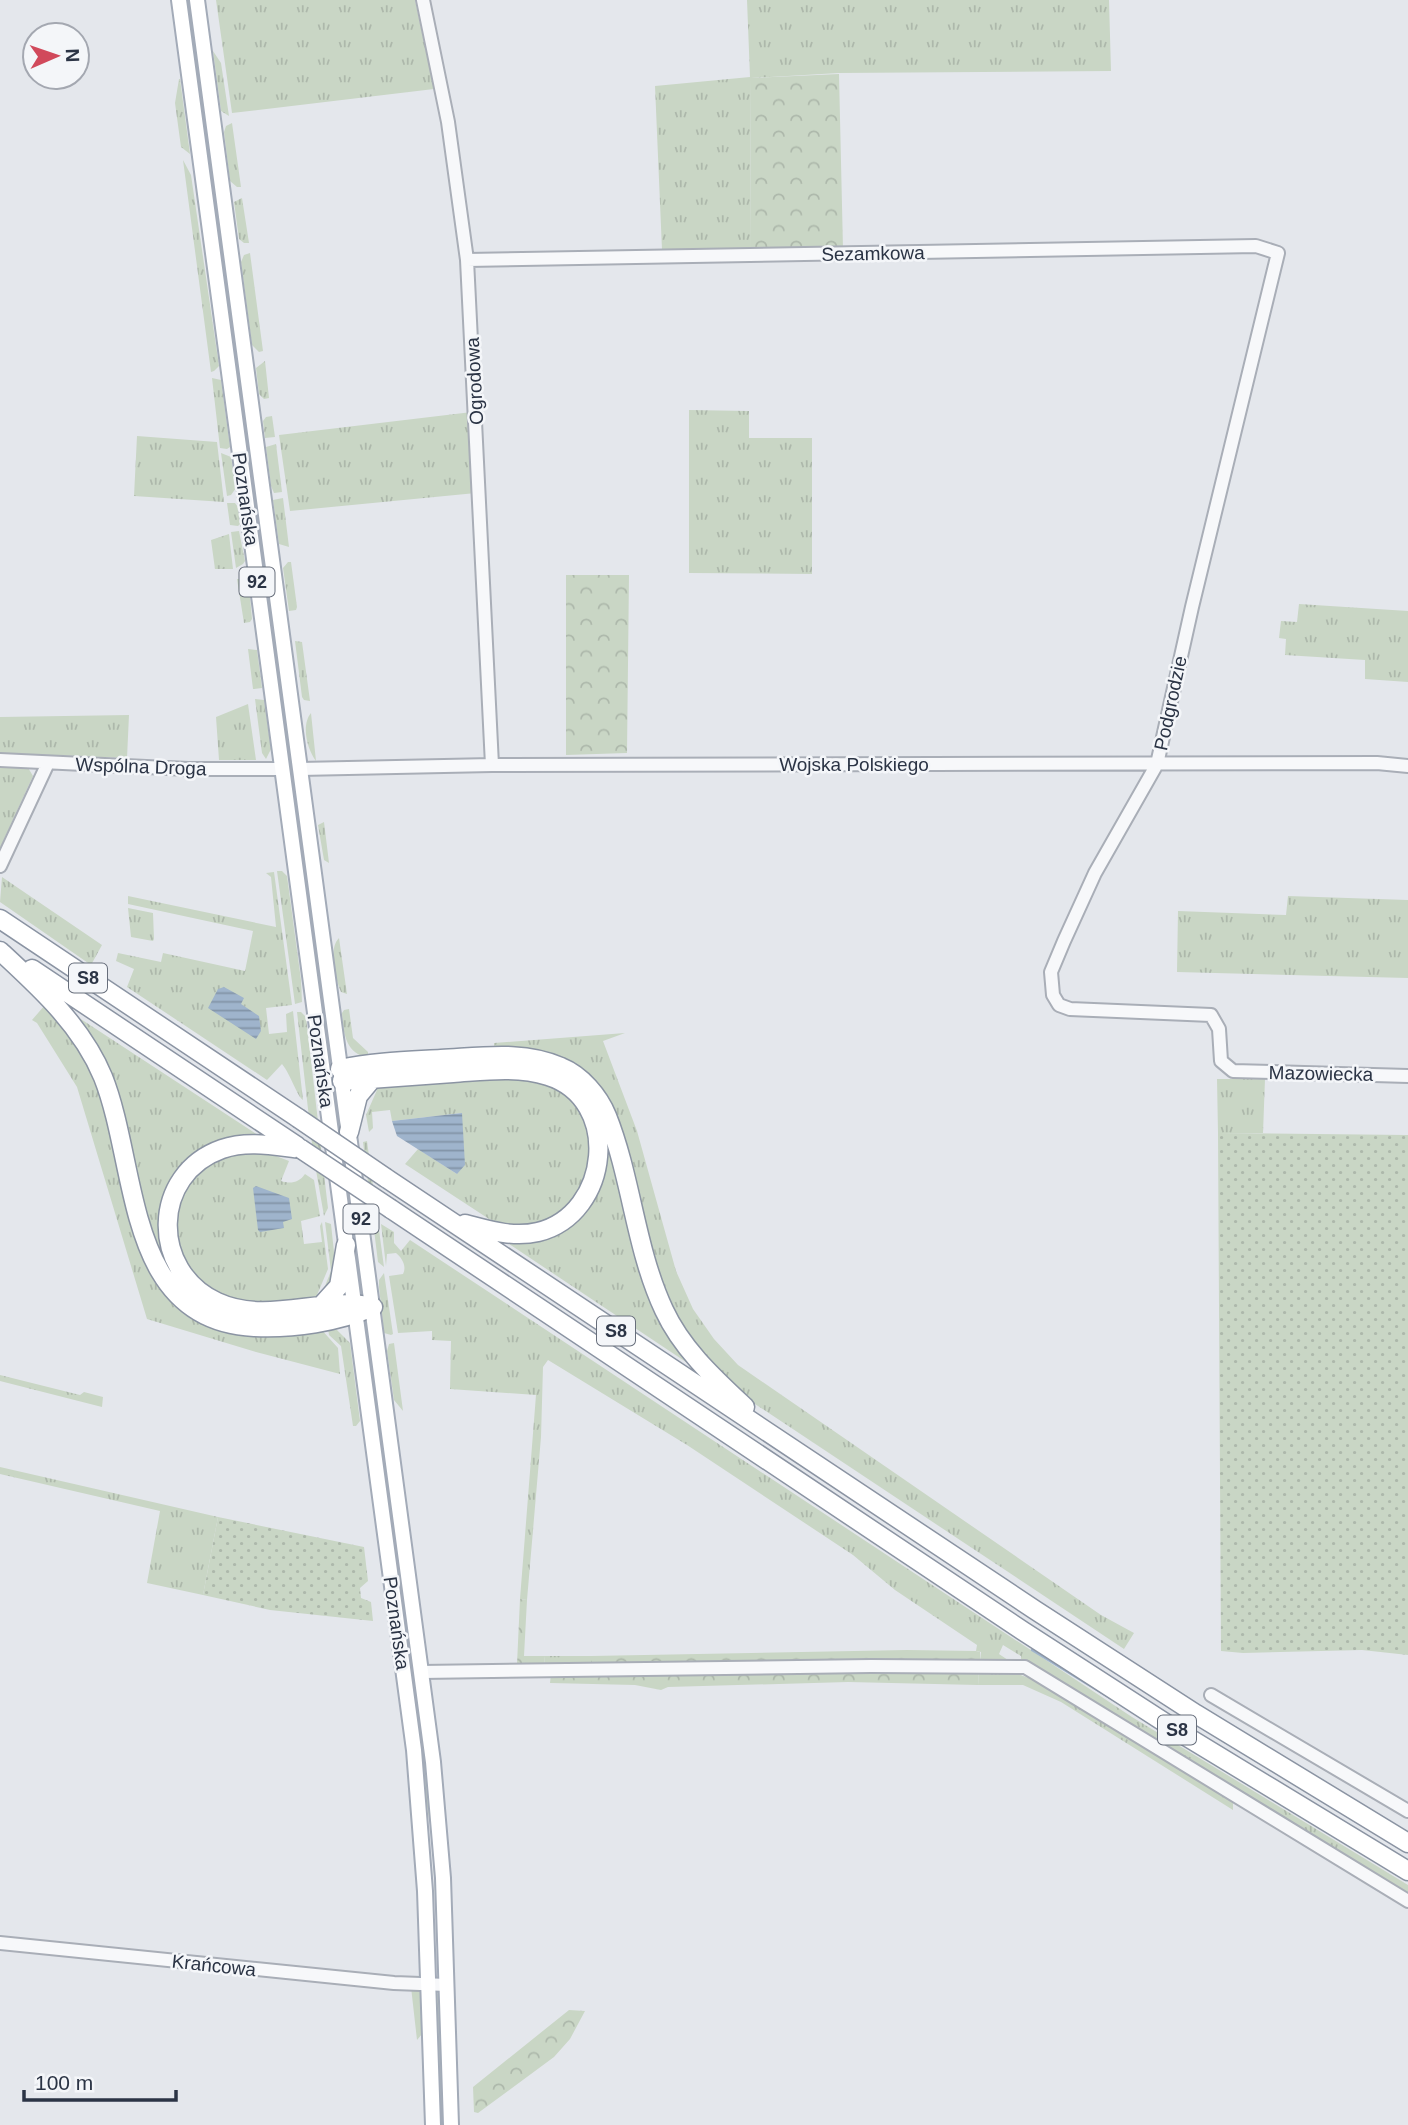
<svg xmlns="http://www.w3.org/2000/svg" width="1408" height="2125" viewBox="0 0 1408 2125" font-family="Arial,sans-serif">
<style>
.grass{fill:url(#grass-tufts)}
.forest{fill:url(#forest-crowns)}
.garden{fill:url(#garden-dots)}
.water{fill:url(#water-rules)}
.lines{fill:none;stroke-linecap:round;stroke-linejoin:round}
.stream{stroke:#9fb4cc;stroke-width:2.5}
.minor-casing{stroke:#a9aeb7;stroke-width:16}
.major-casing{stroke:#a3abb8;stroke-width:18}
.highway-casing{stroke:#8b94a3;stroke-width:21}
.minor{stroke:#f7f8fa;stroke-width:12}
.major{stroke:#fff;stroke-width:14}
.highway{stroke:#fff;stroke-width:18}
.highway-bridge-casing{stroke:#8b94a3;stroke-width:21;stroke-linecap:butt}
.highway-bridge{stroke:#fff;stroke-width:18}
.labels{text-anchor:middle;stroke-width:5;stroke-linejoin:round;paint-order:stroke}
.shield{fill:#f4f6f9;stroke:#676e7b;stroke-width:2}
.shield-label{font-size:18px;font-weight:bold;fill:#2b3445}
.street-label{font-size:19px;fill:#2b3445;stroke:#f4f6f9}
</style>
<defs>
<pattern id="grass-tufts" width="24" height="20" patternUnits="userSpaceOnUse" patternTransform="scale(1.75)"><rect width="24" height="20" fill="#c9d6c5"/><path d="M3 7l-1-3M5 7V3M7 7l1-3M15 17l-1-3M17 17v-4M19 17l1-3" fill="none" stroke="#adb8ab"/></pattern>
<pattern id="forest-crowns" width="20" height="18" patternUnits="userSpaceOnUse" patternTransform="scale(1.75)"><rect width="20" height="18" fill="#c9d6c5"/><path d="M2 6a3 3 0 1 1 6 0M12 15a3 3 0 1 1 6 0" fill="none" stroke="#adb8ab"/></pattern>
<pattern id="garden-dots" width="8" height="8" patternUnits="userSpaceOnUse" patternTransform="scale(1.75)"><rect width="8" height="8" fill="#c9d6c5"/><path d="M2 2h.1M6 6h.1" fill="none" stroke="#adb8ab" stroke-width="1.8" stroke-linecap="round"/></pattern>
<pattern id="water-rules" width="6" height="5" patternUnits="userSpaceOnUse" patternTransform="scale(1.75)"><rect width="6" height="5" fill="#9fb4cc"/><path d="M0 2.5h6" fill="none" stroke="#8293a7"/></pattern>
</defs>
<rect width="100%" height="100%" fill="#e4e7ec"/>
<path class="grass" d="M184,0H187L197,48L283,688L277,689Z
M216,0H415L434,89L232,113Z
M747,0H1109L1111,71L839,73L751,78L750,250H662L655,86L750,77Z
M213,51L221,63L229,116L221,111Z
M179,79H180L190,154L181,147L175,103Z
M232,123L241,187H237L230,181L224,132L226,126Z
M183,160L191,175L219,366L214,371L211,372Z
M242,198L249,243H244L239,239L234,202Z
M250,253L263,351L259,352L252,345L241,262L244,255Z
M265,361L269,398L264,399L259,394L256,368Z
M212,378L221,380L230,447L227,449L220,448Z
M689,410L749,411V438H812V574L689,573Z
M472,412L476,493L290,511L279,435Z
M272,416L275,437L265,438L263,421L266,417Z
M137,436L217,442L224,502L134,496Z
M276,444L282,492L274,493L271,486L266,447Z
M221,453L231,457L236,488L231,495L227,496Z
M283,498L289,547L279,544L273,500Z
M227,503H235L238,507L240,524L238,526L230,525Z
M239,531L245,561L243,564L236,568L231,532Z
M229,534L233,569H215L211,540Z
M288,562H291L297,607L296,610L289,611L283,568Z
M237,579H243L249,585L252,619L250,622L244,623Z
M1299,604L1408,611V682L1365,679V660L1285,655L1286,639L1279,638L1281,621L1297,622Z
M295,641L302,642L310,701L304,700L302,697Z
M248,649L257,650L262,688L253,689Z
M255,699L264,700L271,749L266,759L262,753Z
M248,704L256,760H219L216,717Z
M311,713L316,761C307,749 301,725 311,713Z
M129,715L127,758L0,753V717Z
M0,765L27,766L33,776L0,848Z
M298,804L331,1052L327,1046L310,910L292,805Z
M324,822L329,863L324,860L318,825Z
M277,871H282L287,876L301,980L302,1002L295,1004Z
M274,872L292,1005L266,1008L269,1034L287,1032L286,1014L293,1011L303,1100C297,1096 291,1075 282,1064L267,1080L127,987L134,969L116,961L118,953L161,962L163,953L245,971L253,931L128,904V896L276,927L271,877L266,873Z
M2,877L102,945L91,965L0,902Z
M1288,896L1408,900V978L1177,972L1178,911L1286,915Z
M128,908L153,913L154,939L153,941L131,937Z
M339,938L347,994L341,992C335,978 328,949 339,938Z
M45,1005L75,1040L98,1082L139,1248L155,1283L174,1306L191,1319L226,1332L257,1337L320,1328L338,1348L340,1374L256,1352L147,1319L77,1087L37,1023L32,1020Z
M349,1009L353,1038L368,1052V1057C346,1055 343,1032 342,1013L344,1010Z
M67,1010L264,1139H225L201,1150L185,1161L169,1184L162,1207L172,1270L187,1295L162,1266L150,1233L131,1146Z
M297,1012H301L306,1017L327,1200L328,1208L324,1216L313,1153Z
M625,1033L603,1041L637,1131L676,1271L693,1309L714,1339L738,1365L1101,1615L1134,1633L1124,1649L737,1392C717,1374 687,1342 675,1317C646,1258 635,1189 619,1125L609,1102L494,1048V1043Z
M501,1077L535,1080L562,1091L579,1105L594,1141L588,1181L559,1215L541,1224L520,1227L506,1225L489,1219L405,1164L418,1149L457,1174L462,1113L392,1121L390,1110L372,1112L373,1128L369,1132L366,1115L377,1090L376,1084Z
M1217,1079H1265L1263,1133H1218Z
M335,1087L363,1286L359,1297L333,1095Z
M605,1136L634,1242L698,1370L500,1238C516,1235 551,1233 565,1227C600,1212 606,1168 605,1136Z
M367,1141L384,1267L378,1262L363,1142Z
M258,1149L289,1161L281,1181C290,1184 299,1183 305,1174L314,1180L320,1216L301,1221L304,1244L322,1242L320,1226L322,1222L328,1269L314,1302L260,1306L230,1302L206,1289L182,1261L175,1237L173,1212L194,1173L223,1154Z
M325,1222L331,1224L336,1271L324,1298L323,1291L331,1271Z
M381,1224L394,1232V1243L401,1251L410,1240L1132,1717L1408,1885V1894L1030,1663L1021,1661V1656L1003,1645L999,1654L1008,1660L981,1661V1652L976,1651L977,1645L895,1590L853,1555L687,1445L548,1360L543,1367L541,1437L527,1600L520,1599L536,1395L450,1389L451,1341L432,1340V1331L398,1333L389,1276L403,1274C407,1266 402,1258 396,1253L387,1254L386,1266Z
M384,1273L393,1334L391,1335L384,1333L379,1287V1280Z
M328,1328L337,1330L350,1343L360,1421L356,1426H353L341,1346L329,1335Z
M364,1331L367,1339L389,1503L400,1562L411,1640L404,1642Z
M394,1343L403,1411L394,1400L387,1351L389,1344Z
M0,1375L80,1395L84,1392L103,1397L102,1407L0,1381Z
M0,1467L218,1517L203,1595L147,1583L160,1511L0,1474Z
M544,1656H591V1665H545Z
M979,1670L1015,1673L1042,1683L1233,1802V1810L1061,1702L1023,1685H978Z
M419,1732L423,1734L434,1830L439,1976L432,1836L422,1777Z
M411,1987H417L421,1991L422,2034L417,2040Z
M438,1993L441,1994L445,2125H439L435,1997Z"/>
<path class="forest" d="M839,74L843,249L750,250L751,78Z
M566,575H629L627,753L566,755Z
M520,1599L527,1600L524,1656H544L545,1665L517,1664Z
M907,1650L976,1651L980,1652L981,1661L591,1665V1656Z
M979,1670L978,1685L848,1682L668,1687L661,1690L635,1685L550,1683L551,1674Z
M569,2010L585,2011L570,2039L554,2057L478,2113L474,2112L473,2087Z"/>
<path class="garden" d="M1218,1133L1408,1135V1655L1362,1650L1243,1653L1221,1651Z
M218,1517L364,1547L368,1581L360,1588L361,1598L371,1602L373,1621L270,1610L203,1595Z"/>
<path class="water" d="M224,987L244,998L241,1004L259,1016L261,1031L256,1039L208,1008L218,989Z
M462,1113L465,1165L457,1174L397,1136L392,1121Z
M256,1186L289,1198L292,1219L283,1222L284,1228L260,1232L258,1230L253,1188Z"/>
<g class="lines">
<path class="stream" d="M1032,1650L1115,1701"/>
<g class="minor-casing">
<path id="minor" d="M423,0L448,122L467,260L492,765
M467,260L1256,246L1278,253L1192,607L1157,764L1095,873L1064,941L1051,972L1053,995L1059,1005L1070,1009L1211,1015L1219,1029L1221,1061L1233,1071L1408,1076
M0,760L188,769H282
M300,769L492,765L1377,763L1408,766
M0,866L48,763
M421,1672L871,1666L1025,1667L1408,1901
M1211,1695L1408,1811
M0,1943L394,1983L447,1985"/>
</g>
<g class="major-casing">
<path id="major" d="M179,0L414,1750L425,1891L433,2125
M197,0L433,1762L443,1878L451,2125"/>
</g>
<g class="highway-casing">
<path id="highway" d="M0,919L298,1118
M0,951C40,988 82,1026 103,1077C139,1167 124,1321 254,1327C294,1329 337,1322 373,1307
M32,969L297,1146
M340,1069C373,1062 407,1061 441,1059C480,1057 524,1050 561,1067C581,1075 599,1096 607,1116C632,1179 635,1248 664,1310C682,1349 714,1378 745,1407
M342,1081C379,1078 416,1076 453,1073C484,1071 517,1066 548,1076C622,1099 611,1214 538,1232C513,1238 488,1230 465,1224
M349,1132L358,1096L373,1078
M301,1149C275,1146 248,1140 222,1149C151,1174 150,1271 217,1302C267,1325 319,1297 370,1306
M386,1178L1035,1610L1196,1714L1408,1843
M391,1209L1023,1631L1184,1735L1408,1871
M320,1307L339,1286L346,1245"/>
</g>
<use href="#minor" class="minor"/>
<use href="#major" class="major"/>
<use href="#highway" class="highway"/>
<g class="highway-bridge-casing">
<path id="highway-bridge" d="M298,1118L386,1178
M301,1149L391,1209"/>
</g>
<use href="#highway-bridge" class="highway-bridge"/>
</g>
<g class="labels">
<g class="shield">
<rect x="239.5" y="567.5" width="35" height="29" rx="5"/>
<rect x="69" y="963.5" width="38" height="29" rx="5"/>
<rect x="343.5" y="1204.5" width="35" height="29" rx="5"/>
<rect x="597" y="1316.5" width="38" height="29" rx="5"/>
<rect x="1158" y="1715.5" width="38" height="29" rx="5"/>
</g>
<g class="shield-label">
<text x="257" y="588">92</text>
<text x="88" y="984">S8</text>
<text x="361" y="1225">92</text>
<text x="616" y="1337">S8</text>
<text x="1177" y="1736">S8</text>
</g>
<g class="street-label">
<text transform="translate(873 253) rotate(-1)" y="7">Sezamkowa</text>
<text transform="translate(474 381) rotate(-93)" y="7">Ogrodowa</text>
<text transform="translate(246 499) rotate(82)" y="7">Poznańska</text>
<text transform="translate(1170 703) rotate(-78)" y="7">Podgrodzie</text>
<text x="854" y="771">Wojska Polskiego</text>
<text transform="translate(141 766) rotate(2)" y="7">Wspólna Droga</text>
<text transform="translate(321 1061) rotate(82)" y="7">Poznańska</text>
<text transform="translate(1321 1073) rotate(1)" y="7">Mazowiecka</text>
<text transform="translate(397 1623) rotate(82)" y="7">Poznańska</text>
<text transform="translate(214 1965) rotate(6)" y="7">Krańcowa</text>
</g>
</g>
<g transform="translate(56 56) rotate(88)"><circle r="33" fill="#f4f6f9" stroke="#a4a8b1" stroke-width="2"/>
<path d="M0-5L12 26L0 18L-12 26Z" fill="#d1495b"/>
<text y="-10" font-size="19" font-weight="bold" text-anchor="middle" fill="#2b3445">N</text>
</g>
<path d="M24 2090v10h152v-10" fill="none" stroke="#2b3445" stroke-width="3.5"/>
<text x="35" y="2090" font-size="21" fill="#2b3445" stroke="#f4f6f9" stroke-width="5" paint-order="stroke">100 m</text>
</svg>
